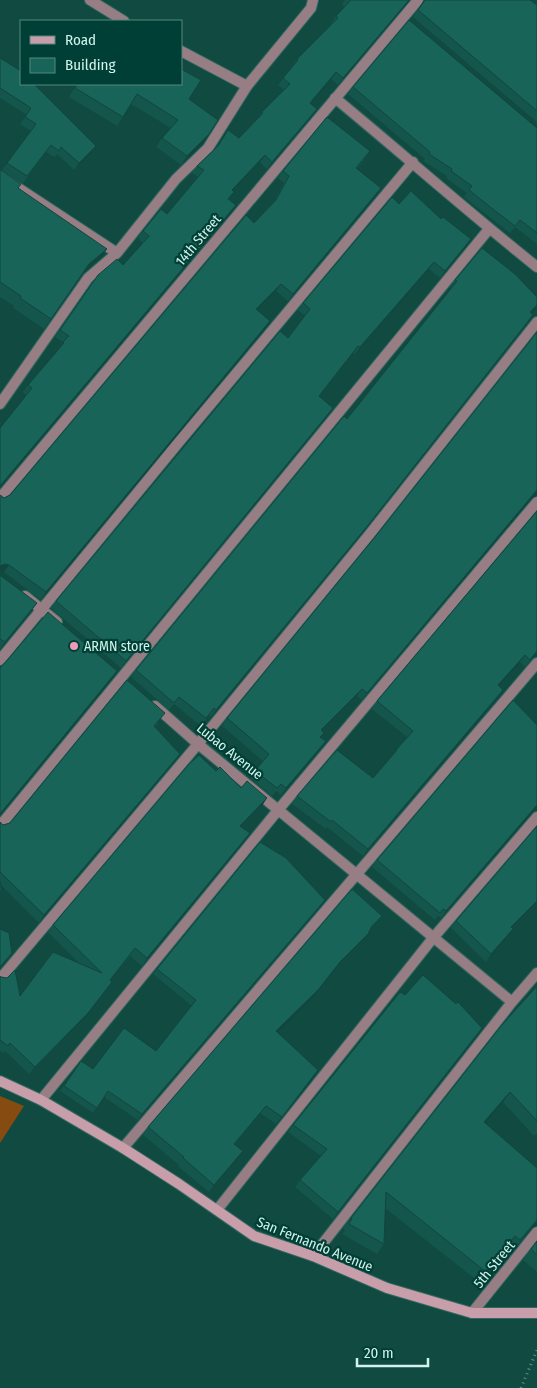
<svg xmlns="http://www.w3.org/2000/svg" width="537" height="1388" viewBox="0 0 537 1388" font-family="'Fira Sans Condensed',sans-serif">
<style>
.green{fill:#854b10}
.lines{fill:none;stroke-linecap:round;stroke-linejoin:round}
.service-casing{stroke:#33685f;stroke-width:12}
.minor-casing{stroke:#33685f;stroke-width:12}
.secondary-casing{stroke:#33685f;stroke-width:12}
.path{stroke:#629289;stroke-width:3;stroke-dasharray:1 4;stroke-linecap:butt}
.service{stroke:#977d84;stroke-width:10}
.minor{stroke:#977d84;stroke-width:10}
.secondary{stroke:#c79eaa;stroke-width:10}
.wall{fill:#15564c}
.shaded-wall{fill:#11463e}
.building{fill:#186458;stroke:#11463e}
.poi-dot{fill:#f09ab5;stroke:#003f36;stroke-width:2}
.labels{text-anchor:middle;stroke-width:4.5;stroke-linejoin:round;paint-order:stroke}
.street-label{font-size:14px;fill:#d1f3eb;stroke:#003f36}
.poi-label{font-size:14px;fill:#d1f3eb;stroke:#003f36;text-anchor:start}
</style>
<rect width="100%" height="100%" fill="#104a40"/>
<path class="green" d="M0,1096L24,1106L0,1143Z"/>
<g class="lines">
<g class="service-casing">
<path id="service" d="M90,0L124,21
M181,51L247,86"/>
</g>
<g class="minor-casing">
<path id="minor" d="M335,98C403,154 468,212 537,267
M0,176L117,253L88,278L0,404
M117,253L176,179L208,148L247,86L311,8L313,0
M0,498L418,0
M25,596L57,622
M0,660L179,442L413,162
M155,706L198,744L512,1002
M0,826L489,229
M0,979L198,744L369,535L537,322
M41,1100L279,809L537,502
M123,1148L537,663
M217,1210L433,938L537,817
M313,1256L512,1002L537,973
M472,1313L537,1232"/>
</g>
<g class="secondary-casing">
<path id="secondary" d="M0,1081L41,1100L123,1148L179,1184L254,1236L313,1256L387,1288L472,1313H537"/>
</g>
<path class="path" d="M521,1388L537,1350"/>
<use href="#service" class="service"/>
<use href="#minor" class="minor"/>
<use href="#secondary" class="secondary"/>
</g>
<path class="wall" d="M345,0H410L338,85L331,79L310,103L312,116L267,169L260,162L233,191L229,199L236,205L231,213L26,395L23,392L28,385L58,350L63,342L55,337L98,275L123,265L143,243L138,238L143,231L167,214L198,177L192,173L197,166L239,138L257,119L262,112L284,90L278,85L292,67V66L297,59L331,24L336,16L345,7L342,4Z
M424,0H530L537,5V122L413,17Z
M0,58L96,146L91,153L74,170L57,154L54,157L46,152L23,183L2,170L31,131L20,124L27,115L0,98Z
M77,84H181L189,99L203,144L181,165L156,147L162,138L171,128L131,104L117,126L69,97Z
M353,87L537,128V244L515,227L510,233L464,197L467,193L446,178L447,176L423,161L425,159L348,94Z
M365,159L357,169L376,196L288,301L276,291L257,310L265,329L41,600L4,572L0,571V495L4,498L10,495L254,223L273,203L284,183L278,178L283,171Z
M0,172L100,259L82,274L44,329L13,308L14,306L0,297Z
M399,204L441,219L471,239L440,278L429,269L355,354L353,353L319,397L333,408L328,415L121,668L51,608L56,601L288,338L305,316L298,310L303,303Z
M455,280L536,308L531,313L528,322L364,531L211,717L209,715L201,726L174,704L169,710L131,677L136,670L347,419L452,288L450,287Z
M532,498L362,700L357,696L322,731L321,737V748L281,795L276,791L272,796L250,778L263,761L222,726L227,718L379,532Z
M537,511V656L532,658L525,667L520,662L498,685L503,690L498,698L363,856L327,827L326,829L292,804L297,796L373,778L391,757L396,750L407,737L372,709L377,701Z
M0,574L1,576L32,610L0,649Z
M160,721L155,727L175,761L39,923L1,885L0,892V822L3,825L10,823Z
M537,725V811L535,810L532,813L441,918L438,916L435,920L372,867L377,860Z
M216,771L241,788L262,806L241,827L250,833L142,966L130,956L110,980L107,989L83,1020L29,1074L5,1051L3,1053L0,1051V976L20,996L80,964L48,932L53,925Z
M325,900L321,905L138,1120L104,1097L93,1113L60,1091L81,1061L93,1069L156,1051L192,1006L153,974L157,969Z
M537,903L512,928L513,929L508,936L486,962L451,928L456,921Z
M382,916L370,929L363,941L335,969L313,998L277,1033L318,1070L276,1124L260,1113L235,1144L238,1158L209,1192L178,1166L179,1165L143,1135L148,1127Z
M537,986V1134L534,1136L503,1102L485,1123L537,1168V1226L532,1228L513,1251L508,1246L479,1282L385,1208L384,1244L377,1254L342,1234L345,1230L343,1228L351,1218Z
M405,995L477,1036L333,1219L295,1187L300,1180L321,1156L288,1132L293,1125Z
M537,1241V1272L523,1260Z"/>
<path class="shaded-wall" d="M409,0H410L338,85L343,78Z
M336,72L331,79L305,110L310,103Z
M317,109L312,116L267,169L272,162Z
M209,134L203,144L181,165L187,156Z
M96,146L91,153L74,170L79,163Z
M265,155L260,162L227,197L232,190Z
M381,188L376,196L288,301L293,294Z
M236,205L231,213L0,487V486Z
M471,239L466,246L440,278L445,271Z
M107,249L100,259L82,274L89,264Z
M434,262L429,269L355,354L360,347Z
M281,284L276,291L251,316L256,309Z
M537,305L536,308L525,319L530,312Z
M533,315L364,531L211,717L216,710Z
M270,321L265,329L41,600L46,592Z
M333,408L328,415L121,668L126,661Z
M537,490V496L532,498L362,700L367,693Z
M5,564L9,565L4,572L0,571V566Z
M37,603L32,610L0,649L5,642Z
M537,651V656L532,658L525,667Z
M525,655L520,662L493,692L498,685Z
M117,671L112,679L0,815V814Z
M362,689L357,696L316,737L321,730Z
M503,690L498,698L363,856L368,849Z
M326,741L321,748L281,795L286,788Z
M180,754L175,761L39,923L44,915Z
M267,798L262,806L235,833L240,826Z
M537,805V811L535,810L532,813L441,918L446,911Z
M250,833L245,840L142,966L147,958Z
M325,900L321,905L138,1120L142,1114Z
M537,901V903L506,934L511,927Z
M513,929L508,936L486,962L491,954Z
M368,934L363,941L335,969L313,998L271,1039L276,1031L340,962Z
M112,982L83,1020L29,1074L35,1067Z
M482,1028L477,1036L333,1219L338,1212Z
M318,1070L313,1078L276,1124L282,1117Z
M510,1092L503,1102L477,1133L484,1122Z
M243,1151L238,1158L209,1192L214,1185Z
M537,1220V1226L532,1228L513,1251Z
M515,1236L508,1246L479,1282L486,1272Z"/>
<path class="building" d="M351,0H409L343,78L336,72L310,103L317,109L272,162L265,155L232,190L234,192L228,199L236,205L0,486V428L32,388L28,385L64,343L63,342L69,336L60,330L98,275L117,259L123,265L149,236L143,231L161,209L167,214L204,170L197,166L218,146L228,130L239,138L263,113L262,112L290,84L283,78L298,60L297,59L338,18L336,16Z
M425,0H530L537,5V111L418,10Z
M409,20L537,128V233L520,220L515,226L494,210L469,190L472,186L451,171L452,169L429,154L430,152L353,87Z
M0,58L21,71V84H34L96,146L79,163L61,147L59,151L51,145L27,176L7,163L36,124L25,117L31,108L0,88Z
M181,69L201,80L189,99L218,120L209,134L187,156L162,138L178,120L137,94L123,117L75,88L78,84H181Z
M327,117L370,151L356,168L381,188L293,294L281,284L256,309L270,321L46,592L9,565L5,564L0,566V495L4,498L10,495L246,215L254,223L276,200L289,176L283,171Z
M1,170L21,184L18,188L107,249L89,264L51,319L20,298L21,296L0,282V172Z
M411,191L441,219L443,217L471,239L445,271L434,262L360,347L358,346L319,396L333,408L126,661L56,601L280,331L288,338L310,309L303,303L392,197L399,204Z
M482,248L515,274L537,297V305L530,312L533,315L369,524L216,710L214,708L206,718L179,697L174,703L136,670L344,416L347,419L457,281L455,280Z
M537,332V490L367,693L362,689L321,730L324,733L320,737L326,741L286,788L281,784L277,788L255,771L269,754L227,718L379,532Z
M537,511V651L530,660L525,655L498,685L503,690L368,849L332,820L331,822L297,796L337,750L373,778L397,750H396L413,731L377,701Z
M0,574L1,576L37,603L5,642L0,639Z
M48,612L117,671L0,814V668L10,657Z
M127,680L165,713L154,726L180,754L44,915L0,872V822L3,825L10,823Z
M513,700L537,725V805L446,911L443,909L440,913L377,860Z
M199,755L216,771L220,767L241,788L247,781L267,798L240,826L250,833L147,958L135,948L110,980L112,982L88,1013L35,1067L10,1043L8,1046L0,1040V976L1,977L7,978L15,970L20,996L53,952L102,973L53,925L189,764Z
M537,826V901L511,927L513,929L491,954L456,921Z
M260,842L286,858L325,900L142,1114L108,1091L97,1108L64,1086L81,1061L93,1069L124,1028L156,1051L196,1000L157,969Z
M0,881L2,890L0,892Z
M352,889L382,916L372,926L368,934L340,962L318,990L276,1031L318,1070L282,1117L266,1106L234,1144L243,1151L214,1185L183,1158L184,1157L148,1127Z
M0,929L9,933L12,953L0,967Z
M423,975L456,1004L458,1002L482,1028L338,1212L300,1180L327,1149L293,1125L400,992L405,995Z
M537,986V1121L510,1092L484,1122L537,1168V1220L520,1240L515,1236L486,1272L386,1192L384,1244L349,1224L352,1219L351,1218L501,1026Z
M537,1241V1255L531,1249Z"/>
<circle class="poi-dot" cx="74" cy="646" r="5"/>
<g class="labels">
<g class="street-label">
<text transform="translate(198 240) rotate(-50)" y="5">14th Street</text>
<text transform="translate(230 751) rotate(39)" y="5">Lubao Avenue</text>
<text transform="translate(315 1244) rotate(22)" y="5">San Fernando Avenue</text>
<text transform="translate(494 1264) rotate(-51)" y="5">5th Street</text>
</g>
<g class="poi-label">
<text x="84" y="651">ARMN store</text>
</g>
</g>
<rect x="20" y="20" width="162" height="65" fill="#003f36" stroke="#54877e"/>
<rect x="30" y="36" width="25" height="8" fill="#c79eaa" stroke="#54877e"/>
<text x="65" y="45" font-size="15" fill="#d1f3eb">Road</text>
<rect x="30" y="58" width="25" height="15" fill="#186458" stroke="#54877e"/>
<text x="65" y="70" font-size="15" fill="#d1f3eb">Building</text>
<path d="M357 1358v8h71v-8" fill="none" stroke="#d1f3eb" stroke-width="2.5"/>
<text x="364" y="1358" font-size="15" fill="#d1f3eb" stroke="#003f36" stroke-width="4" paint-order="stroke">20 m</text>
</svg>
